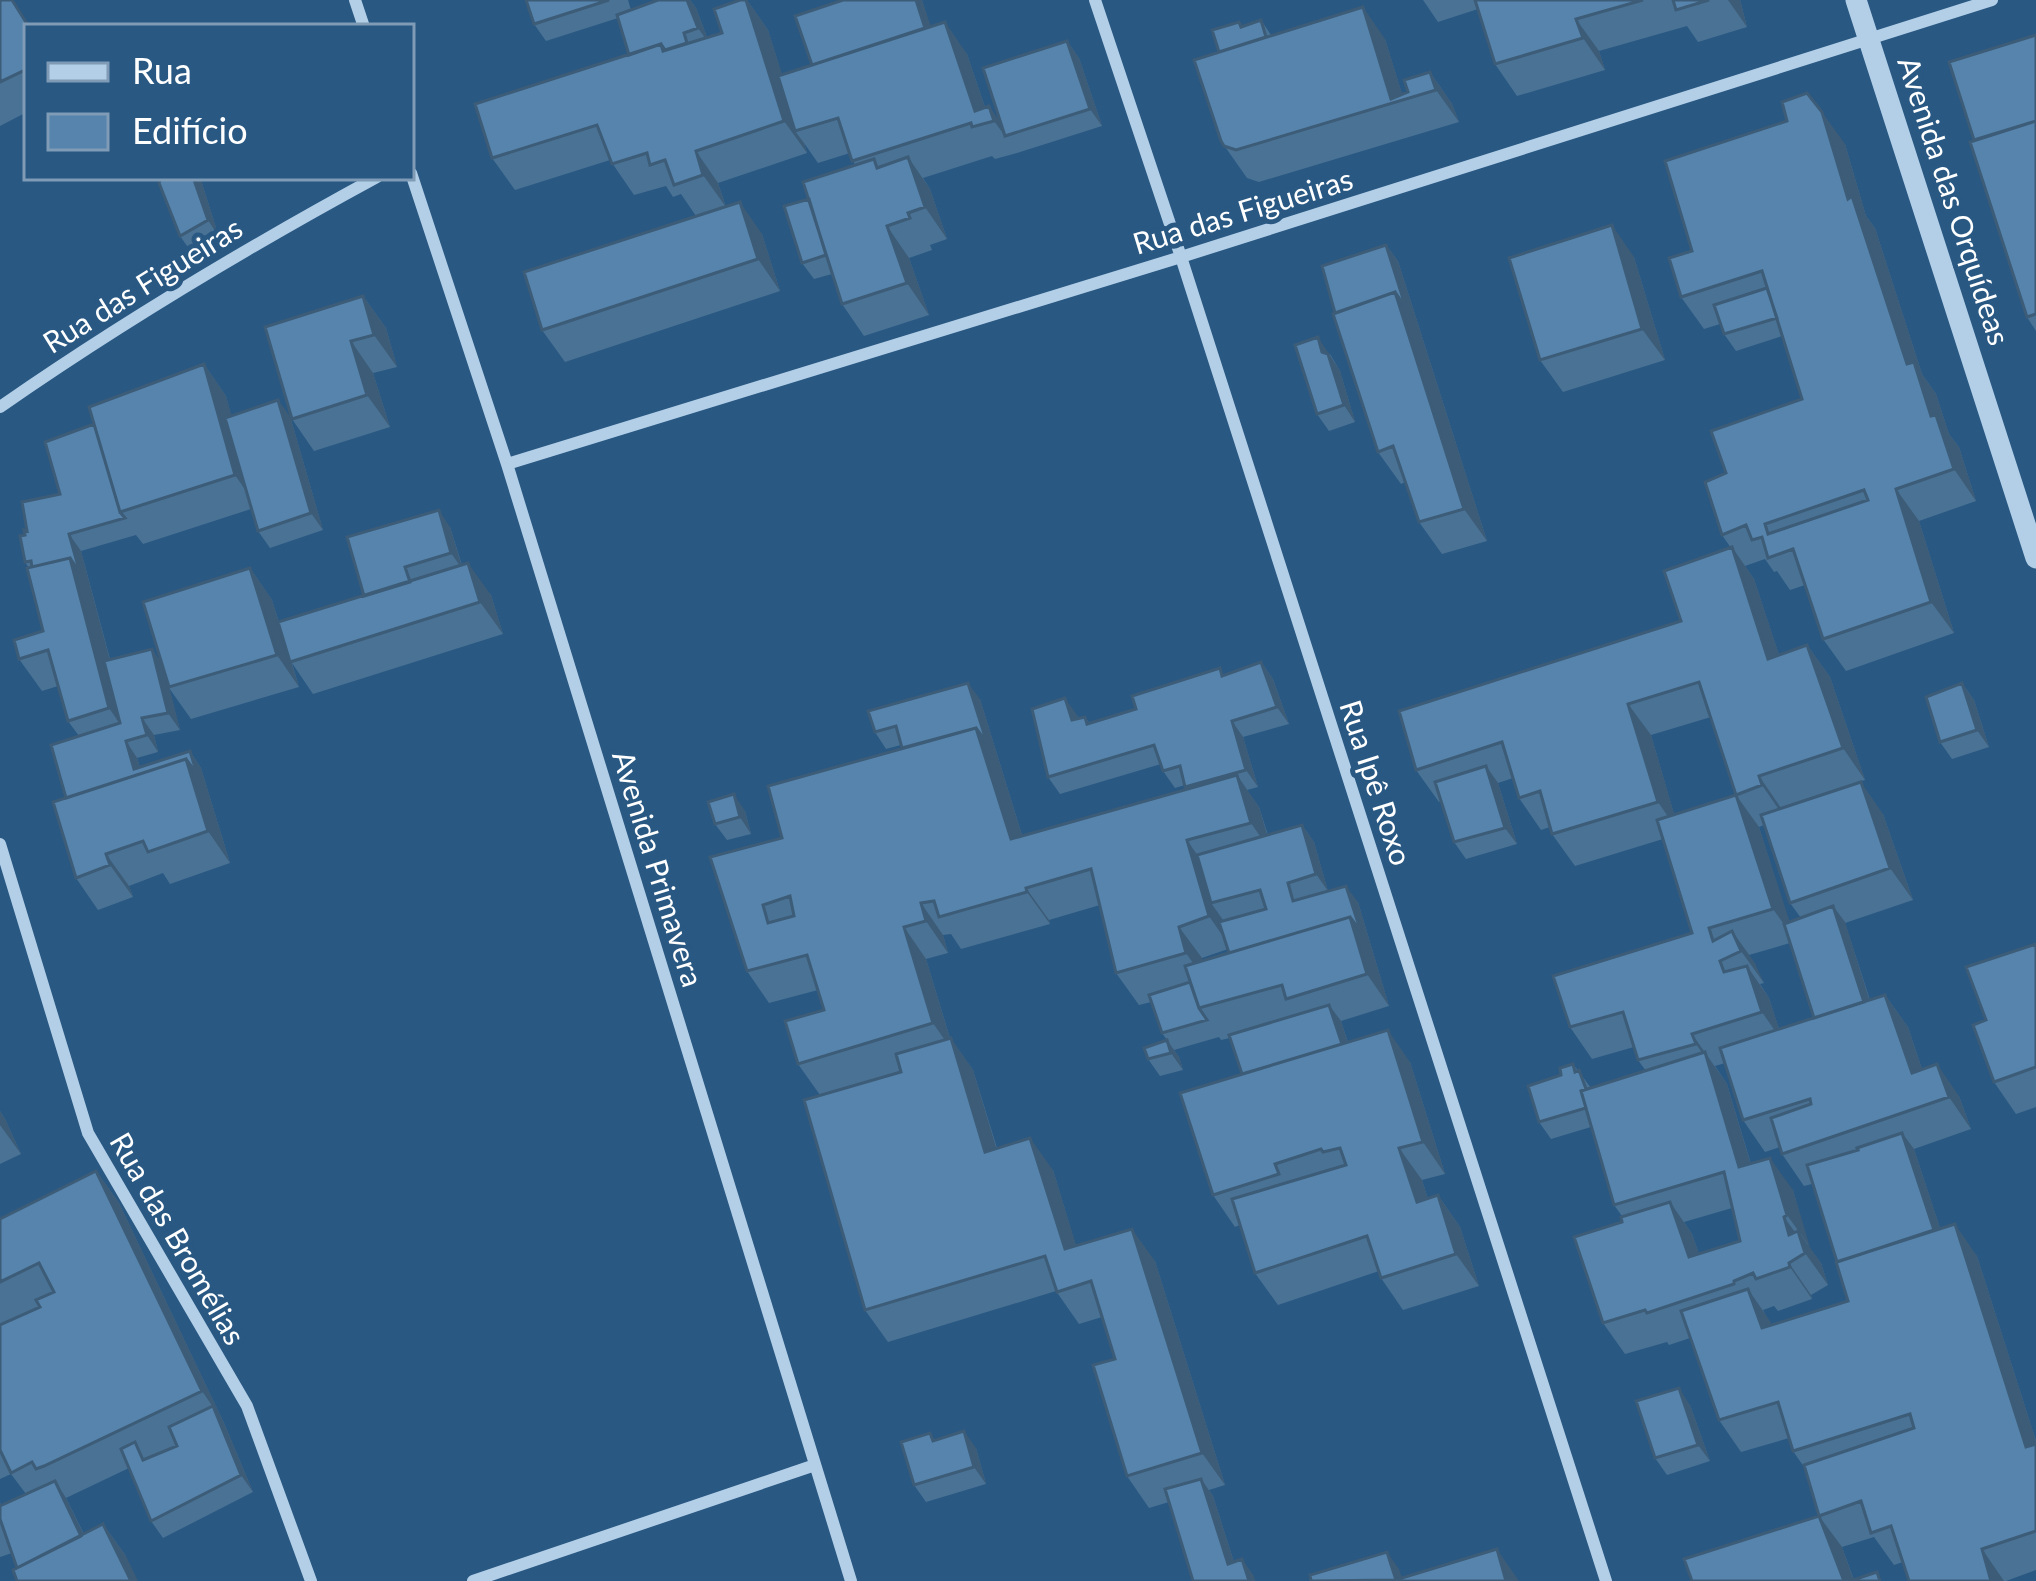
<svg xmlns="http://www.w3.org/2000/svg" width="2036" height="1581" viewBox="0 0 2036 1581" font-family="Lato,sans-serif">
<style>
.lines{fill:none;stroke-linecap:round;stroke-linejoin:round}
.minor{stroke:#b3cfe7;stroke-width:12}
.tertiary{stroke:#b3cfe7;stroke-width:21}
.wall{fill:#4a7294;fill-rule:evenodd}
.shaded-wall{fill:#3c5c78}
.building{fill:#5684ac;stroke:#3c5c78;stroke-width:3;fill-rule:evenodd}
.labels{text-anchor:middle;stroke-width:10;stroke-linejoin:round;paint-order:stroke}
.street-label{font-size:30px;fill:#fff;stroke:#295883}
</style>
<rect width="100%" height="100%" fill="#295883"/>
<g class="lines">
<path class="minor" d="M355,0L364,27
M1095,0L1181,257L1606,1581
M411,173L507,464L851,1581
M0,407C121,323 248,247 377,177
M507,464L1181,257L1992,0
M0,844L88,1133L247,1406L311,1581
M473,1581L815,1465"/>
<path class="tertiary" d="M1856,0L2036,558"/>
</g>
<path class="wall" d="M0,0L27,27V112L0,126Z
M526,0H628L631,10L658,0H690L696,8L707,37L722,33L747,0L768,30L782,75L812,65L922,0L930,26L967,54L985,107L989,106L1001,124L1067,41L1079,58L1102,126L1017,153L995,159L992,156L923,178L930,189L947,239L930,245L932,250L909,258L929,315L864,336L842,304L832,274L814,279L802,263L809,199L855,165L850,153L818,163L804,143L807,153L718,183L726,207L762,234L780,291L565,362L542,330L696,216L681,194L673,197L666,186L634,195L610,160L515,190L492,158L629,55L618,18L546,41L534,24Z
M1423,0H1740L1747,27L1698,42L1687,26L1599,51L1605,70L1517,96L1495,64L1478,9L1438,22Z
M1261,20L1271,35L1385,39L1402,94L1408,92L1430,72L1452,104L1459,122L1259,182L1247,178L1221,141L1219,52L1242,27Z
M2036,35V331L2027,317L1974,140Z
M1845,144L1866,216L1875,228L1922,374L1936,394L1949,434L1959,447L1976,501L1919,521L1954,633L1846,671L1823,639L1805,585L1790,590L1777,571L1774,572L1765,559L1745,566L1754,579L1779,655L1807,645L1830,677L1865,780L1811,798L1883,814L1913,900L1845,923L1870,1000L1885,995L1908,1027L1922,1069L1959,1096L1971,1129L1914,1149L1940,1228L1977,1256L2036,1441V1570L2006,1581H1909L1903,1562L1894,1565L1874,1537L1842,1547L1854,1580L1883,1581H1692L1819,1516L1804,1467L1793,1451L1789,1438L1741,1452L1719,1420L1690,1338L1669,1345L1667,1342L1625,1354L1603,1323L1622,1222V1216L1614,1205L1591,1127L1551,1139L1539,1122L1561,1075L1573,1064L1591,1088L1646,1071L1638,1060L1634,1047L1592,1059L1570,1027L1692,933L1663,839L1575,866L1552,834L1550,827L1541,830L1519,798L1513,778L1498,783L1517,844L1466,859L1454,842L1441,801L1439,802L1416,770L1681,621L1731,548L1722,535L1726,473L1802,399L1782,336L1736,351L1724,334L1720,324L1704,329L1681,297L1692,251ZM1711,717L1736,795L1674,814L1651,735ZM1764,825L1790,903L1801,918L1789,922L1759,827ZM1790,943L1814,1018L1779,1029L1769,998L1760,984L1764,983L1749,955ZM1725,1063L1743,1120L1765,1152L1780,1147L1782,1154L1804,1186L1812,1184L1848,1301L1771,1325L1763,1310L1774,1306L1778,1311L1812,1299L1811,1295L1828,1285L1821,1263L1809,1247L1793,1190L1751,1164L1727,1084L1715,1066ZM1732,1208L1740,1241L1699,1254L1692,1234L1684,1222Z
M161,177H200L219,237L192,253L180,236Z
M1386,245L1398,261L1487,541L1442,554L1419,522L1405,482L1401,484L1378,452L1335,313Z
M1634,257L1665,360L1563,392L1540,360Z
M363,296L386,328L397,367L373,373L390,427L314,451L292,419Z
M1330,354L1340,371L1355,422L1329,431L1317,414Z
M204,364L226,396L231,415L290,416L323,530L270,548L258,531L251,509L143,544L136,535L81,551L110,659L152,649L161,663L250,568L272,600L279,622L364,596L450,527L462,565L491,595L503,634L313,694L292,663L299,687L191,719L169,688L180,730L154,735L158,752L137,758L140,767L190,751L201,768L230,863L170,884L163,873L129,886L133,897L98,910L76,878L66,798L79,736L68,721L58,686L42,691L19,659L43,631L29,568L25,562V535L27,531L60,494L94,424Z
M1261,662L1273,679L1289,724L1243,737L1258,787L1247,790L1259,807L1268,835L1302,825L1314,842L1328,891L1358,902L1389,1006L1341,1021L1348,1042L1410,1062L1445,1174L1422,1180L1428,1199L1438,1195L1460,1227L1479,1286L1403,1310L1381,1278L1379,1271L1278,1305L1255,1273L1240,1225L1235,1227L1213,1195L1242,1074L1230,1038L1221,1040L1219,1037L1174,1050L1179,1057L1183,1070L1160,1076L1148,1059L1167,1040L1162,1033L1151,1002L1139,1005L1116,973L1100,905L1049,920L1050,924L961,949L951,934L943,935L948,953L926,959L950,1038L973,1070L997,1148L1053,1170L1076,1246L1155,1261L1225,1485L1209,1490L1213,1496L1234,1562L1242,1559L1255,1581H1193L1169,1502L1149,1508L1127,1476L1115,1359L1102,1317L1079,1324L1056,1291L888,1342L865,1310L820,1095L798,1064L824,1010L818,990L769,1003L747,971L782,838L902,748L901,745L886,749L875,732L980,699L1022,835L1187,789L1185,785L1175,788L1163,771L1161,764L1060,794L1048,777L1077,715L1078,718L1085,717L1090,724L1136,709ZM1228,949L1229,953L1202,961V958Z
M1962,683L1974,700L1989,747L1952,759L1940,742Z
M745,811L751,834L727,840L715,824Z
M2036,944V1107L2016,1114L1994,1082L1986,1020Z
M0,1111L5,1119L21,1154L0,1164Z
M96,1171L119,1203L224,1423L253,1492L163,1538L151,1521L129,1468L66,1498L84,1534L103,1524L126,1556L17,1568L12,1553L0,1557V1502L1,1506L26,1494L11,1474L0,1479V1325L40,1307L0,1325V1219Z
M1690,1405L1710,1461L1667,1475L1655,1458Z
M935,1440L976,1448L986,1484L926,1502L914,1485Z"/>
<path class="shaded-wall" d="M687,0H690L696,8L710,45L698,28Z
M747,0L768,30L800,130L795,131L804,143L807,153L784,121Z
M916,0H922L938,48L926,31Z
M1728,0H1740L1747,27Z
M1363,7L1385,39L1404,100L1391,99Z
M1576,19L1599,51L1605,70L1583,38Z
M945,22L967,54L990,122L975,111Z
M1067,41L1079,58L1102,126L1090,109Z
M1430,72L1452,104L1459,122L1436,90Z
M989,106L1009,135L1005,136L994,121Z
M1822,112L1845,144L1866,216L1875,228L1922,374L1936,394L1949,434L1959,447L1976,501L1954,469L1907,364L1848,199Z
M696,151L718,183L726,207L703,175Z
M908,157L930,189L947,239L925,207Z
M193,177H200L219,237L208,220Z
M740,202L762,234L780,291L758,259Z
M1612,225L1634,257L1665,360L1642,329Z
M887,226L909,258L929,315L907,283Z
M1386,245L1398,261L1487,541L1464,509L1395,292Z
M363,296L386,328L397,367L374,335Z
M1318,337L1340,371L1355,422L1344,405Z
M351,341L373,373L390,427L367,395Z
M204,364L226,396L257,507L235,475Z
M278,400L290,416L323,530L311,513Z
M1896,489L1919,521L1954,633L1931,602Z
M439,510L450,527L463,570L451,553Z
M69,534L81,551L131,740L109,708L70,558Z
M1732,547L1754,579L1791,691L1768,659Z
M468,563L491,595L503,634L480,602Z
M250,568L272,600L299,687L277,655Z
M1807,645L1830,677L1865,780L1843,748Z
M152,649L164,666L180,730L168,713Z
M1261,662L1273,679L1289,724L1277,707Z
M968,683L980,699L1033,871L1011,839L976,728Z
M1962,683L1974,700L1989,747L1977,730Z
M1065,698L1077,715L1084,736L1072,720Z
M1628,704L1651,735L1680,834L1658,802Z
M142,718L154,735L158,752L147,735Z
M1232,721L1243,737L1258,787L1246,770Z
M126,741L137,758L146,785L134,769Z
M190,751L201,768L230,863L208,831L186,759Z
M1486,766L1498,783L1517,844L1505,828Z
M1237,775L1259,807L1273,855L1251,823Z
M1759,776L1781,808L1784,817L1762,785Z
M1861,782L1883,814L1913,900L1890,868Z
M734,794L745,811L751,834L740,817Z
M1736,795L1759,827L1796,941L1773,909Z
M1302,825L1314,842L1328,891L1316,874Z
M1187,840L1209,872L1211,903L1223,920L1231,948L1209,916Z
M106,854L129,886L133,897L110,865Z
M1346,886L1358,902L1389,1006L1367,974L1350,917Z
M1026,888L1049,920L1050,924L1027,892Z
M921,903L943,935L948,953L926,921Z
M1833,906L1845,922L1881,1037L1870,1020Z
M904,927L926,959L955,1055L933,1023Z
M1179,927L1202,958L1208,985L1186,953Z
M1732,931L1755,963L1764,983L1741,951Z
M1747,966L1769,998L1784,1044L1762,1012Z
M1885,995L1908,1027L1934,1105L1912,1073Z
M1329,1005L1341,1021L1359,1077L1347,1060Z
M1388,1030L1410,1062L1445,1174L1423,1142Z
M1692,1034L1727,1084L1761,1199L1739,1167L1707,1060L1696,1044Z
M951,1038L973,1070L1007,1184L985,1152Z
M1167,1040L1179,1057L1183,1070L1171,1053Z
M1937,1064L1959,1096L1971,1129L1949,1097Z
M0,1111L5,1119L21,1154L0,1125Z
M1902,1133L1914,1149L1952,1264L1940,1247Z
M1030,1138L1053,1170L1087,1281L1065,1249Z
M1399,1148L1422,1180L1439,1234L1417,1202Z
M1770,1158L1793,1190L1810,1247L1787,1215Z
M96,1171L119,1203L224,1423L202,1391Z
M1438,1195L1460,1227L1479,1286L1456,1254Z
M1670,1202L1692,1234L1711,1289L1689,1257Z
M1784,1217L1802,1242L1798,1231L1821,1263L1828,1285L1805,1253L1789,1235Z
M1955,1224L1977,1256L2036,1441V1462L2026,1447Z
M1132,1229L1155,1261L1225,1485L1202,1453Z
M1789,1263L1811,1295L1812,1299L1790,1267Z
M1748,1289L1770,1321L1784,1360L1762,1328Z
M1679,1388L1690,1405L1710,1461L1698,1445Z
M213,1406L224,1423L253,1492L241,1475Z
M964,1431L976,1448L986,1484L974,1467Z
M1201,1479L1213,1496L1240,1581L1228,1564Z
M55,1481L66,1498L101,1570L90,1553Z
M1819,1516L1842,1547L1854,1581H1844Z
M103,1524L126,1556L138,1581H131Z
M1497,1549L1519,1581H1506Z
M1982,1549L2004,1581H1991Z
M1387,1552L1399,1569L1403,1581H1397Z
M1242,1559L1254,1576L1255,1581H1249Z"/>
<path class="building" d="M0,0H12L29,27H27V69L0,82Z
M526,0H609L534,24Z
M658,0H687L698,28L684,33L687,43L665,50L661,44L629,55L617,15Z
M740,0H746L784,121L696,151L703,175L674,185L665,160L650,165L647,153L612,164L597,125L492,158L475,104L661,44L663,51L722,33L714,9Z
M843,0H916L925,28L812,65L795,16Z
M1475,0H1643L1576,19L1583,38L1495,64Z
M1673,0H1709L1676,10Z
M1363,7L1391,99L1408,92L1404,80L1430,72L1436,90L1236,150L1224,146L1221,141L1194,60Z
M1261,20L1266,37L1219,52L1212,30L1239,22L1241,27Z
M945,22L975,111L989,106L994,121L972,127L971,123L852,161L838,118L795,131L778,76Z
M2036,35V121L1974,140L1949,62Z
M1067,41L1090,109L1005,136L983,68Z
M1807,93L1822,112L1848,199L1852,196L1907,364L1914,362L1931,416L1936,415L1954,469L1896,489L1931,602L1823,639L1793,549L1768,558L1762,537L1752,540L1746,525L1722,535L1705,482L1726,473L1711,431L1802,399L1762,271L1681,297L1669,258L1692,251L1665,161L1787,121L1782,102ZM1864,490L1868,500L1768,534L1765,524Z
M2036,121V314L2027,317L1970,142Z
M908,157L925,207L908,213L910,218L887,226L907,283L842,304L803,182L874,159L877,168Z
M161,177H193L208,220L180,236L159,183Z
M809,199L826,255L802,263L784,206Z
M740,202L758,259L542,330L524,272Z
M1612,225L1642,329L1540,360L1509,258Z
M1386,245L1406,308L1395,292L1335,313L1322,266Z
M1767,288L1777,318L1724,334L1714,305Z
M1395,292L1464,509L1419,522L1393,446L1378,452L1333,314Z
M363,296L374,335L351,341L367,395L292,419L265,327Z
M1318,337L1322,352L1328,354L1344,405L1317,414L1295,345Z
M204,364L235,475L120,512L89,407Z
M278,400L311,513L258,531L225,418Z
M94,424L120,512L125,518L69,534L80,573L70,558L32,567L31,561L25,562L20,536L25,535L24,530L27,531L22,502L60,494L45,442Z
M439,510L451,553L405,567L410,582L364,596L347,537Z
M1732,547L1768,659L1807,645L1843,748L1759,776L1762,785L1736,795L1773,909L1709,928L1713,941L1732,931L1741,951L1720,961L1724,972L1747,966L1762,1012L1692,1034L1696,1044L1638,1060L1623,1012L1570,1027L1553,976L1692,933L1657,820L1736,795L1699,682L1628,704L1658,802L1552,834L1540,791L1519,798L1502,742L1416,770L1399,711L1681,621L1664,571Z
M70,558L109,708L68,721L48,650L19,659L14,640L43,631L27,568Z
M468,563L480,602L290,662L278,622Z
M250,568L277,655L169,687L143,602Z
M152,649L168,713L142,718L147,735L126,741L134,769L190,751L197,774L186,759L66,798L51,745L120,723L104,661Z
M1261,662L1277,707L1232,721L1246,770L1185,787L1180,766L1163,771L1154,745L1048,777L1032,709L1065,698L1072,720L1085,717L1087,724L1136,709L1132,696L1220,668L1222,676Z
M968,683L987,743L976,728L902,748L896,726L875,732L868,711Z
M1962,683L1977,730L1940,742L1926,697Z
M976,728L1011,839L1237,775L1251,823L1187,840L1209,916L1179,927L1186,953L1116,973L1091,869L1026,888L1027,892L939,917L934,901L921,903L926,921L904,927L933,1023L798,1064L785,1021L824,1010L807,955L747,971L710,857L782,838L768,786ZM790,896L794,916L768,923L763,905Z
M186,759L208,831L148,852L143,841L106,854L110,865L76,878L53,802Z
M1486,766L1505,828L1454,842L1435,782Z
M1861,782L1890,868L1790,903L1761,815Z
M734,794L740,817L715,824L708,802Z
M1302,825L1316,874L1288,883L1293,901L1346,886L1361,932L1350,917L1229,953L1219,922L1266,909L1260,890L1211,903L1197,855Z
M1833,906L1864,1002L1814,1018L1784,924Z
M1350,917L1367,974L1286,999L1282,985L1199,1008L1185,966Z
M2036,944V1067L1994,1082L1973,1025L1986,1020L1966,967Z
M1190,982L1199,1008L1207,1020L1162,1033L1149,995Z
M1885,995L1912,1073L1937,1064L1949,1097L1782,1154L1771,1118L1811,1104L1810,1099L1743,1120L1720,1048Z
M1329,1005L1342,1044L1242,1074L1229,1035Z
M1388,1030L1423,1142L1399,1148L1417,1202L1438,1195L1456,1254L1381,1278L1367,1236L1255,1273L1232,1199L1346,1165L1340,1148L1323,1152L1321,1149L1275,1164L1279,1174L1213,1195L1180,1093Z
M951,1038L985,1152L1030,1138L1065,1249L1132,1229L1202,1453L1127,1476L1093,1365L1115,1359L1091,1281L1057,1292L1045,1256L865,1310L804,1100L901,1072L896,1054Z
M1167,1040L1171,1053L1148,1059L1144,1048Z
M1705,1052L1739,1167L1770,1158L1787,1215L1784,1217L1789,1235L1798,1231L1805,1253L1789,1263L1790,1267L1756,1279L1753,1273L1734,1281V1284L1647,1313L1645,1310L1603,1323L1574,1237L1622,1222L1621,1217L1670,1202L1689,1257L1740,1241L1724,1172L1614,1205L1581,1091Z
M1573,1064L1575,1072L1579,1070L1586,1089L1581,1091L1586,1108L1539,1122L1528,1086L1561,1075L1560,1068Z
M1902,1133L1934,1230L1837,1262L1807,1165L1858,1150L1857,1148Z
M96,1171L202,1391L44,1466L36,1469L32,1462L11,1473L0,1450V1325L40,1307L36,1300L54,1292L39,1263L0,1282V1219Z
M1955,1224L2026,1447L2036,1444V1531L1982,1549L1991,1581H1909L1891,1526L1871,1533L1861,1501L1819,1516L1804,1465L1914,1428L1910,1414L1793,1451L1778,1402L1719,1420L1681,1311L1748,1289L1762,1328L1848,1301L1836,1262Z
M1679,1388L1698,1445L1655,1458L1636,1401Z
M213,1406L241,1475L151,1521L121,1449L135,1442L143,1460L177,1446L169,1427Z
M964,1431L974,1467L914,1485L901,1442L930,1433L933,1441Z
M1201,1479L1228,1564L1242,1559L1249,1581H1193L1165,1489Z
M55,1481L81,1536L17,1568L0,1519V1506Z
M1819,1516L1844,1581H1692L1684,1559Z
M103,1524L131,1581H17L13,1570Z
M1497,1549L1506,1581H1392Z
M1387,1552L1396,1580L1311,1581L1310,1575Z
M1877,1572L1880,1581H1850Z"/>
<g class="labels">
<g class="street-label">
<text transform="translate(1953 201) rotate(72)" y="10">Avenida das Orquídeas</text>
<text transform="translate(1243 212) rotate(-17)" y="10">Rua das Figueiras</text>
<text transform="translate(143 286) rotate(-32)" y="10">Rua das Figueiras</text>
<text transform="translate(1375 783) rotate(72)" y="10">Rua Ipê Roxo</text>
<text transform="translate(657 869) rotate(73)" y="10">Avenida Primavera</text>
<text transform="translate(177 1239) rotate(60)" y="10">Rua das Bromélias</text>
</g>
</g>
<rect x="24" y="24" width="390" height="156" fill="#295883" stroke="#7f9bb5" stroke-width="3"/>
<rect x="48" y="63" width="60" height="18" fill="#b3cfe7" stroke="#7f9bb5" stroke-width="3"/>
<text x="132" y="84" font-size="36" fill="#ffffff">Rua</text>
<rect x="48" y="114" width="60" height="36" fill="#5684ac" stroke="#7f9bb5" stroke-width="3"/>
<text x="132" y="144" font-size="36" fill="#ffffff">Edifício</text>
</svg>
